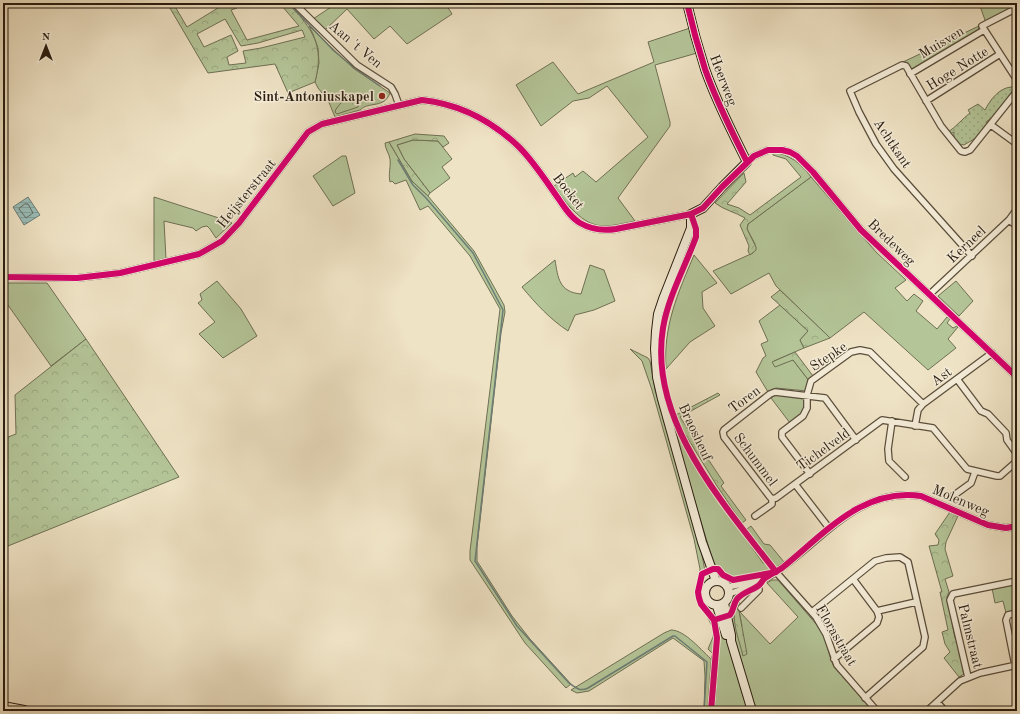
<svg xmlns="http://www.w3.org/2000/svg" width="1020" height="714" viewBox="0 0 1020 714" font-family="'Old Standard TT',serif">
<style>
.grass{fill:#b4c598;stroke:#6e7054}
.forest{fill:url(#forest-crowns);stroke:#6e7054;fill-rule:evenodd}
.park{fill:url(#park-dots);stroke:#6e7054}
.water{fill:url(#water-rules);stroke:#6c7d75}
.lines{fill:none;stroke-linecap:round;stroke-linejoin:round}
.shore{stroke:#616c64;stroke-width:1}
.stream{stroke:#6c7d75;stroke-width:1.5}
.street-casing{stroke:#5a4e3c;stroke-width:8}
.secondary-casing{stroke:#281c0f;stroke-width:10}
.highway-casing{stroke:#281c0f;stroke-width:12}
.street{stroke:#f5edd9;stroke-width:5.5}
.secondary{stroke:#f5edd9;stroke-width:8}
.highway{stroke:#efe3c5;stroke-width:10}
.cycleway-casing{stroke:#f5edd9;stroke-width:8}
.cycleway{stroke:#d6006c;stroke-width:6}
.poi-dot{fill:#8f2418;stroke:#f5edd9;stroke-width:1.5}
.labels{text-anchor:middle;stroke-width:3;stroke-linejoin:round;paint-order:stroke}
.street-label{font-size:14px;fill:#281c0f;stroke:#f5edd9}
.poi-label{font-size:14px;font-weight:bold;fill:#281c0f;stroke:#f5edd9;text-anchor:end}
</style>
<defs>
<pattern id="forest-crowns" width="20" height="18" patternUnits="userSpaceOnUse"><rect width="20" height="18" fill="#b4c598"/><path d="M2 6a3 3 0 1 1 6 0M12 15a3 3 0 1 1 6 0" fill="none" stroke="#9ba982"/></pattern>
<pattern id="park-dots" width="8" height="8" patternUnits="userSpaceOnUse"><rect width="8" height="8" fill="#b4c598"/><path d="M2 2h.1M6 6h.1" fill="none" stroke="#9ba982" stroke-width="1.8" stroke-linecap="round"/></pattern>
<pattern id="water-rules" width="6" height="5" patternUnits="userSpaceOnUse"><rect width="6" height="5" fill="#9abdb9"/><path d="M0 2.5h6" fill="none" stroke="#85a29e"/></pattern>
</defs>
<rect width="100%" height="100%" fill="#efe3c5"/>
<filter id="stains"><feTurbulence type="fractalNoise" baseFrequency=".005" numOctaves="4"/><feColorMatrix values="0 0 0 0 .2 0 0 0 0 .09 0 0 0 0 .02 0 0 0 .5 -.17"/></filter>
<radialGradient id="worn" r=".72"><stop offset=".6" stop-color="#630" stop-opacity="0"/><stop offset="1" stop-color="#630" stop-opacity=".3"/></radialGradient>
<path class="grass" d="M337,3H415L419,7L426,3H445L452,14L407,44L390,26L374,39L347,9L324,31L313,19Z
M979,3H1017V8L986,23Z
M309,26L353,68L390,93C384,109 369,101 360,110L335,117L328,100L318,88L315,82L319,63L318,48L313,34Z
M979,26L978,30L914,70H911L907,64L903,62Z
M690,28L697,53L655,65L670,122V126L618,198L635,221C625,223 614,226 604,226C582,226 565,202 554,186L573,173L575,177L583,171L596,182L648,137L607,86L589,98L573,101L541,126L516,85L553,62L578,94L654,62L648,42Z
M413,140L438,141L452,159L442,167L450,178L430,193L404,159L397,145Z
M389,142L412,181L428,196L474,251L504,305L505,312L501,333L477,547V561L512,616L530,639L571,684L566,688L525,643L470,560V551L500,309L470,256L428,206L420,210L406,180L395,184L392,181L390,182C388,174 391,167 390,159C389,153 385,149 385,143Z
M342,156H346L355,193L333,206L313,176Z
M811,177L876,252L906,280L895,288L907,301L914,294L923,301L916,311L937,329L947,317L950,319L947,323L953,328L957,326L958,327L948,339L956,348L928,370L864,312L830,338L776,286L769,273L731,294L713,271L753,253L755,244L747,229L748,224Z
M154,197L222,219L232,223L216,238L210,229L207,226L202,227L196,231L193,228L164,221L166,259L154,261Z
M694,255L717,283L702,292L703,308L715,326L690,342L666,369C663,326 678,293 694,255Z
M555,260C558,278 559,292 581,294L590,265L604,270L615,301L594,310L575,315L568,331C550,319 536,304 522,287Z
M217,281L241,309L257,336L223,358L199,334L215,322L198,303L202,300L200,294Z
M956,281L973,301L959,316L938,296Z
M3,283H47L86,339L51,366L3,298Z
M780,305L808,331L800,340L804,348L774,361L793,360L810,382L807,391L776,388L768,392L756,372L763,358L766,356L761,344L768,341L759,321Z
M630,349L648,358L650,361L655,390L701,550L705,571L702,572C700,579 697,587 697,594C697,604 707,609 711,618C717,629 716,642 714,655L708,649L713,637L714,630L706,614L698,604L696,598L700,569L694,539L652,390L642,361Z
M775,395L806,398L805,412L790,423L771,398Z
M670,419L693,458L695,467L763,563H768L773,571L733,579L725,576L718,568H715Z
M751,526L764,544L770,545L784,562L776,569L747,529Z
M772,580H778L823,632L831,660L834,667L873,711H758C741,683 737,648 729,617L732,615L734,611V619L742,626L739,611L770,644L798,617L767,583Z
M1017,583V611L1006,613L1003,601L995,603L992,588Z
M716,620H719L727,641L742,693L749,711H713C714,695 714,679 715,664C717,647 720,637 716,620Z
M671,630C685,630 702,651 713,661L710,711H704L705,676L704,661L673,638L589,691L577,693L571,690L664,633Z"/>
<path class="forest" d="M167,3H173L187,27L226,3H235L237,8L231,10L247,40L299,26L282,6L285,3H289C312,30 325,44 315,82L288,93L275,64L208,73ZM225,19L241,46L258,43L302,30L305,37L261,48L243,51L246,63L229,65L227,57L238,51L231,35L204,47L197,34Z
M345,98L358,101L359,104L358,107L337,114L335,112L336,109Z
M415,134L444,136L449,143L443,147L438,141L413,140L397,145L404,159L430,193L428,196L412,181L389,142Z
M773,152C790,155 801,163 811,177L748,224L747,229L756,247V250L750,255L748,251L749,246L740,225L745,218C735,212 724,210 715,203L744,173L746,182L727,204L739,208L750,215L801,177L786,159L773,155Z
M780,290L827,335L830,338L804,348L800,340L808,331L771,297Z
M86,339L179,477L3,548V439L16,434L15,395Z
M795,352L813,376L810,382L793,360L775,367L772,362Z
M718,393L720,395L680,417L724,483L721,486L746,520L742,523L717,486L674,416Z
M950,512L958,516L946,542L945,549L953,576L945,579L949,592L947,596L955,638L958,641L964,671V674L959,677L944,658L950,652L945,644L942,632L948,630L940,592H942L929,546L938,545L939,540L935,534Z
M738,601L742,605L739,611L747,654L743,656C739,638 729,618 738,601Z"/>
<path class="park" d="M1011,87L1017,88L993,118L987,121V125L979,136L964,145C956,144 953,140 954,132L950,134L948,132C956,127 962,119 970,113L968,110L978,104L985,110C990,100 999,88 1011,87Z"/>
<path class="water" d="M28,197L40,215L24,225L13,207Z"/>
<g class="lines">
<path class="shore" d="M25,204H28L33,213L26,218L19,209Z"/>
<path class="stream" d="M289,3L292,7L334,51L357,70L380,86
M398,160L413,185L426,198L473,253L503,310L475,561L517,626L569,683C576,688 580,692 588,688L673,636H675L707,662L704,711"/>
<g class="street-casing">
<path id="street" d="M294,3L357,65L391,87L395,94L399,105
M1017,8L982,26L1017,80
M910,74L984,30
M926,101L1000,54
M991,125L1017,144
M747,162L754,156L768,150H783L790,152L797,156L813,172L861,230L1017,377
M1009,220L1017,226
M972,256L894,169L876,144L859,112L850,91L902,65L906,66L941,126L961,151L965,152L970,150L1017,91
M3,277L77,278L120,273L199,254L222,241L239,223L308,132L322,124L422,100C459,104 492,121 519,147C534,162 546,181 558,198C564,207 571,218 580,223C592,230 603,231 616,229L691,214
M930,294L1009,220L1017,209
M957,379L981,411L988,414L1006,433L1007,440L1017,454
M892,421L888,449L889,461L905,477
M915,426L918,410L923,404L992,353
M810,474L782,437V432L803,416L807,408V395L811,381L851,352L860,350L870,352L923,404
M795,484L776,498L772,499L770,497L724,437L723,432L724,430L770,394L775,392L825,398L856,440
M953,496L971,483L975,472
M755,516L772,504V499
M829,528L795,484L882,420L933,428L967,469L997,476H1000L1017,461
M776,572L816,617L826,634L837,665L877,711
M728,587L758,580
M729,594C746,588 762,582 776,572C823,540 858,487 921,496L988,525L1006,528L1017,526
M741,608L759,590L757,580
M877,611L916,602
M812,612L875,561L886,558L900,557L908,562L925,637L923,647L865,698
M834,659L877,623L879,617L877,611L853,579
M1015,665L1006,620L1008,615L1017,613
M968,677L950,600L953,594L1017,581
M937,702L945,711
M711,711L715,658
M927,711L960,681L980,673L1017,665"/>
</g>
<g class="secondary-casing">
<path id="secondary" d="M687,3C692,25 698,47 705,69C716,101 732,132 747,162L722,187L703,208L691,214V228L663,299L658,314L656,331L655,349L657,377L662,399L702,542L716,581
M705 593a12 12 0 1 1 24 0a12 12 0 1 1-24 0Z
M724,603L731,635V641L752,711
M717,606L726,635"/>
</g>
<g class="highway-casing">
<path id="highway" d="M3,707L24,711"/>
</g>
<use href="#street" class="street"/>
<use href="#secondary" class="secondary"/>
<use href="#highway" class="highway"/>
<g class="cycleway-casing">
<path id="cycleway" d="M687,3C692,25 698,47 705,69C716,101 732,132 747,162
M691,214L696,229V237C685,267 668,297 663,328C648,421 724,504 776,572
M3,277L77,278L120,273L199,254L222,241L239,223L308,132L322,124L422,100C459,104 492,121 519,147C534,162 546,181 558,198C564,207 571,218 580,223C592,230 603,231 616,229L691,214L703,208L722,187L754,156L768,150H782L790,152L797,156L813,172L861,230L1017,377
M714,620L730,615C734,610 733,604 737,599C743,592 751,591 758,586C761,584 762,581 764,579C769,575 776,572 782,568C823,535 863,487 921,496L988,525L1006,528L1017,526
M711,711L717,638L714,620L701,604L699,598L698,592L702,574L713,569H718L723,575L733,580L771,573"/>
</g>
<use href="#cycleway" class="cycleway"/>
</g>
<circle class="poi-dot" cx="382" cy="96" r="4"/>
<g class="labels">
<g class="street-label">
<text transform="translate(941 42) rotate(-31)" y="5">Muisven</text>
<text transform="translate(356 44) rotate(40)" y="5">Aan 't Ven</text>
<text transform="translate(957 68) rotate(-32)" y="5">Hoge Notte</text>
<text transform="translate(724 80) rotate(69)" y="5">Heerweg</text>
<text transform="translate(893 143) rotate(56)" y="5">Achtkant</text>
<text transform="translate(569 191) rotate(52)" y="5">Boeket</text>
<text transform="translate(246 193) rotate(-51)" y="5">Heijsterstraat</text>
<text transform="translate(892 242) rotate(44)" y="5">Bredeweg</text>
<text transform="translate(966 244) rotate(-43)" y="5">Kerneel</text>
<text transform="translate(828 356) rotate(-34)" y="5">Stepke</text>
<text transform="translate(941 376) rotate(-37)" y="5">Ast</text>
<text transform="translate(744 399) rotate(-37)" y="5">Toren</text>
<text transform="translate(696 432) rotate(65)" y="5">Braosheuf</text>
<text transform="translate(823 449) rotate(-36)" y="5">Tichelveld</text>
<text transform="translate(756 459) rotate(53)" y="5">Schummel</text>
<text transform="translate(961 500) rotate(23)" y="5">Molenweg</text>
<text transform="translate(837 635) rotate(60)" y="5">Florastraat</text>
<text transform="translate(971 636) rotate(76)" y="5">Palmstraat</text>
</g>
<g class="poi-label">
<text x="374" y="101">Sint-Antoniuskapel</text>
</g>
</g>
<rect width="1020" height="714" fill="none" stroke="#efe3c5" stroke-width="16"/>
<rect x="4" y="4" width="1012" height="706" fill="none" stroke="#281c0f" stroke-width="2"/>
<rect x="8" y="8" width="1004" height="698" fill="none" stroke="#281c0f"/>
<g transform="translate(46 46)" stroke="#f5edd9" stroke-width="3" paint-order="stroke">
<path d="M0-3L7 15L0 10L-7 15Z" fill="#281c0f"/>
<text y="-6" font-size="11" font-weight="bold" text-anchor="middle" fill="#281c0f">N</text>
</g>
<rect width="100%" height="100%" filter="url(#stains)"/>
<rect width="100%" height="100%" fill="url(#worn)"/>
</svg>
